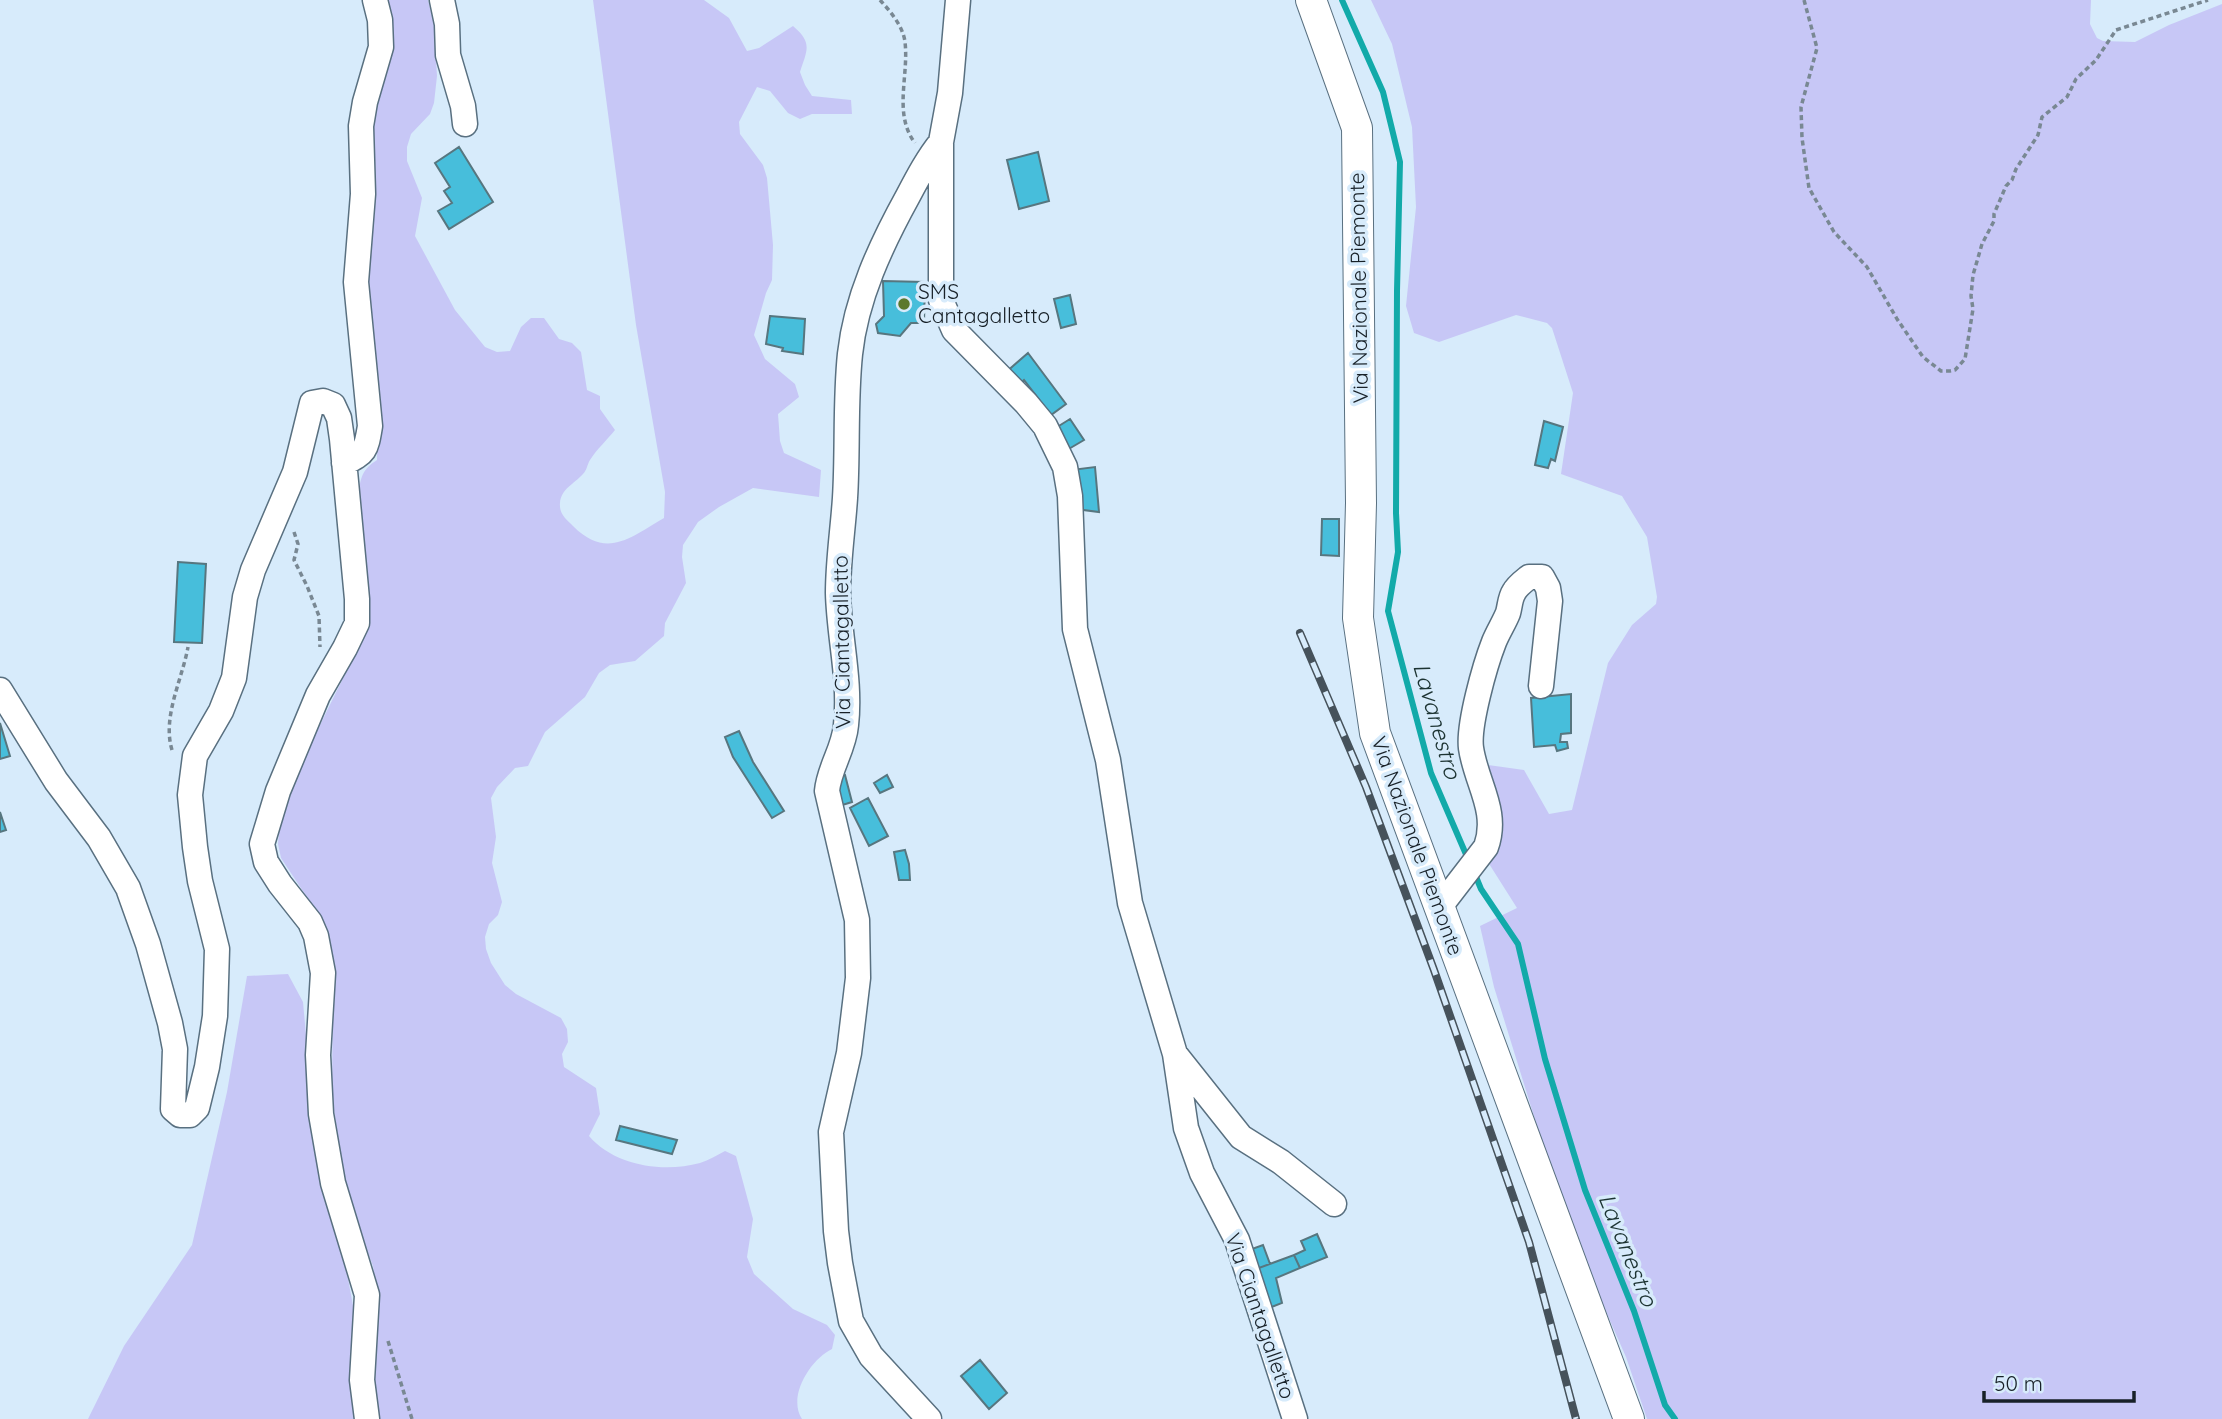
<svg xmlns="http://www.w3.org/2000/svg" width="2222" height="1419" viewBox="0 0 2222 1419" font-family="Quicksand,sans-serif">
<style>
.green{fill:#c7c7f6}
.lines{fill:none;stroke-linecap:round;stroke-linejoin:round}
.stream{stroke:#12aaa9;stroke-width:6}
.building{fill:#47bedb;stroke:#57767f;stroke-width:2}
.minor-casing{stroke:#597080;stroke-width:27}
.major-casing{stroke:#597080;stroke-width:32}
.path{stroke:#798893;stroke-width:3.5;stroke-dasharray:5 3.5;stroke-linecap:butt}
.minor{stroke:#fff;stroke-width:24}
.major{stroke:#fff;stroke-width:30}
.rail-casing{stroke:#46525b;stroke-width:8}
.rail{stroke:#d7ebfb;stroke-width:5;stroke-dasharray:16;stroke-linecap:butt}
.poi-dot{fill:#5c782c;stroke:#d7ebfb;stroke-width:2.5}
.labels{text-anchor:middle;stroke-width:7;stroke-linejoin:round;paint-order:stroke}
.street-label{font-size:21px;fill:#182128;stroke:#d7ebfb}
.poi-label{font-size:21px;fill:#182128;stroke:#d7ebfb;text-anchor:start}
.water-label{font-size:23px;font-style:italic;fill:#1c3332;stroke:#d7ebfb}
</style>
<rect width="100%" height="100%" fill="#d7ebfb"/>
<path class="green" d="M383,0H428L434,24L437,76L434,103L430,114L411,134L407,147V161L422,198L415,236L455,310L485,347L497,352L510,351L521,327L531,318H544L559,339L572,343L581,352L587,390L600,396V409L615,430C607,440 597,449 590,460C587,465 587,470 583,474C574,484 561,489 560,503C559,514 566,519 573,526C607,560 631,537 664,518L665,492L636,325L593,0H704L729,18L747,51L759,48L793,26C813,43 807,50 800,72L805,85L812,96L851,100L852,114H812L800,119L788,113L770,91L757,87L739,122L740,134L763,165L767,178L773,245L772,280L766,293L754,335L765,359L795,384L799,397L778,414L780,441L784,453L821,470L819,497L753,488L719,507L698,522L683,545L682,557L686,583L665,623L664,636L635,661L610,665L599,673L585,697L545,732L528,766L515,768L497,787L491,798L496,837L492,863L502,902L498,915L489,924L485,937L486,949L491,963L505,985L516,994L561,1018L567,1029L568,1042L562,1054L564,1067L596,1088L600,1114L589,1136C615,1166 663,1173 700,1163C709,1160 717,1155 725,1151L736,1156L753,1219L747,1257L754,1274L793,1309L827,1325L835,1335L832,1349C811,1359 787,1396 802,1419H378L374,1392L379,1309L373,1266L348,1201L332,1097L333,973L326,926L281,858L278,844L279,830L289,788L351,662L370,609L359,494C360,477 363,469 377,460L378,391L368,326L366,135Z
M1371,0H2091L2090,24L2097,38L2103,41L2135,42L2169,25L2222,4V1419H1647L1626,1357L1567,1223L1494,987L1480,926L1517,908L1486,859L1481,764L1524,770L1549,814L1572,810L1608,663L1632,625L1656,604L1657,597L1647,537L1622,496L1561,474L1573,393L1552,328L1547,323L1516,315L1439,342L1414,333L1406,306L1416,207L1412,127L1392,44Z
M288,974L303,1002L319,1178L344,1257L354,1311L359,1419H88L124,1346L192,1245L227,1092L247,976Z"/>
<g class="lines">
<path class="stream" d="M1342,0L1383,92L1400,162L1397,291L1396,513L1398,552L1388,611L1431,773L1468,859
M1474,872L1481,889L1518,944L1545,1059L1585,1190L1634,1311L1665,1405L1675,1419"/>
</g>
<path class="building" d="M459,147L493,202L449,229L438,211L452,203L444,191L450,187L435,163Z
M1038,152L1049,201L1019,209L1007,160Z
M883,281L925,282L924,323H911L900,336L878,333L876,324L884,316Z
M1070,295L1076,324L1061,328L1054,299Z
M770,316L805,319L803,354L782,351L783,348L766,344Z
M1028,353L1066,404L1051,415L1024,380L1018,386L1005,373Z
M1070,419L1084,440L1067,450L1054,429Z
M1544,421L1563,427L1555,461L1551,459L1548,468L1535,465Z
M1095,467L1099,512L1076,509L1071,470Z
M1322,519H1339V556L1321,555Z
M178,562L206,564L202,643L174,642Z
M1571,694V733L1561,734L1560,742H1567L1568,748L1557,751L1555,745L1534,747L1531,698Z
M0,723L10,756L0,759Z
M739,731L753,762L784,811L772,818L733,757L725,737Z
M845,775L852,802L839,806L831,779Z
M887,775L893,787L880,793L874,783Z
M868,798L888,836L869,846L850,808Z
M0,812L6,830L0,832Z
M905,850L909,864L910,880H899L894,852Z
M620,1126L677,1140L672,1154L616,1140Z
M1317,1234L1327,1257L1300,1268L1294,1255L1305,1250L1301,1241Z
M1263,1245L1270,1264L1256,1269L1249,1250Z
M1294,1255L1300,1268L1276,1278L1282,1303L1269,1308L1256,1269Z
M980,1360L1007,1393L989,1409L961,1376Z"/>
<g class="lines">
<g class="minor-casing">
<path id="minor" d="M442,0L447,24L448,55L463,106L465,124
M958,0L950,93L941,142V300L954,330L1026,403L1045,426L1065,467L1070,496L1075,629L1108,760L1130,903L1175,1054L1186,1128L1202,1173L1237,1240L1295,1419
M344,463C366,453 366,450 370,426L356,282L363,194L361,126L365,102L381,47L380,20L375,0
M0,690L56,781L99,838L128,888L148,944L170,1023L175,1049L173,1109L180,1115H190L197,1108L207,1067L215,1016L217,949L200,881L195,847L190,795L195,756L221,711L234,678L245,597L253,570L295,472L312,403L323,401L333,405L339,418L342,439L357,599V623L345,648L318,695L278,791L262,844L266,862L280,884L310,922L316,936L323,973L318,1055L321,1114L333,1183L367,1295L362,1380L367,1419
M1439,908L1486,847C1499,811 1476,783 1471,748C1468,725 1485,665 1494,642C1498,632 1504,623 1508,613C1510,606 1510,598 1514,592C1517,586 1524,581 1529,577H1542L1548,588L1550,601L1541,686
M1175,1054L1241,1137L1281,1162L1334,1204
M929,1419L871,1356L851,1321L840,1263L836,1231L831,1132L849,1053L858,978L857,920L827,791C829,768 844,749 846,725C851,681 839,637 838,593C838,561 843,529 845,498C848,450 845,402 850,354C856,298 881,245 908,196C918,177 928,158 941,142"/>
</g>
<g class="major-casing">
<path id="major" d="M1311,0L1357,128L1361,503L1358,618L1375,733L1629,1419"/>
</g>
<path class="path" d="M880,0C890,11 903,26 905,42C909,76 893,114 915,143
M1804,0L1817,48L1801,107L1802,138L1809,188L1834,232L1867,267L1897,319L1923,357L1941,371H1950L1955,370L1965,359L1973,309L1971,296L1973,275L1982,244L1994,221V214L2006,186L2012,180L2016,169L2038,135L2042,117L2067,97L2076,79L2096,60L2116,30L2208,0
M294,532L298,544L294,560L307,586L319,616L320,647
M172,750C162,717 182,680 188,647
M388,1341L412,1419"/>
<use href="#minor" class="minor"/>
<use href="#major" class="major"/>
<g class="rail-casing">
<path id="rail" d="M1300,633L1366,787L1434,970L1529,1242L1576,1419"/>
</g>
<use href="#rail" class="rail"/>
</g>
<circle class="poi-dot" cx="904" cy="304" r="7"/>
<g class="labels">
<g class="street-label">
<text transform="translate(1359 288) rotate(-91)" y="7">Via Nazionale Piemonte</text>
<text transform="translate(842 642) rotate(-91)" y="7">Via Ciantagalletto</text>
<text transform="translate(1417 846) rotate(70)" y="7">Via Nazionale Piemonte</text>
<text transform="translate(1260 1316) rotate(71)" y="7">Via Ciantagalletto</text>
</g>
<g class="poi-label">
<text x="918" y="299">SMS<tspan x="918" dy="24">Cantagalletto</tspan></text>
</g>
<g class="water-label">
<text transform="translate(1437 721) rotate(74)" y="8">Lavanestro</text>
<text transform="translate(1628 1250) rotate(68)" y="8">Lavanestro</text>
</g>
</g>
<path d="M1984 1391v10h150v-10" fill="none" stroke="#182128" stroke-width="3.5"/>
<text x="1994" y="1391" font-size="21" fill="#182128" stroke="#d7ebfb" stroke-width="5" paint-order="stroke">50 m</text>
</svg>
